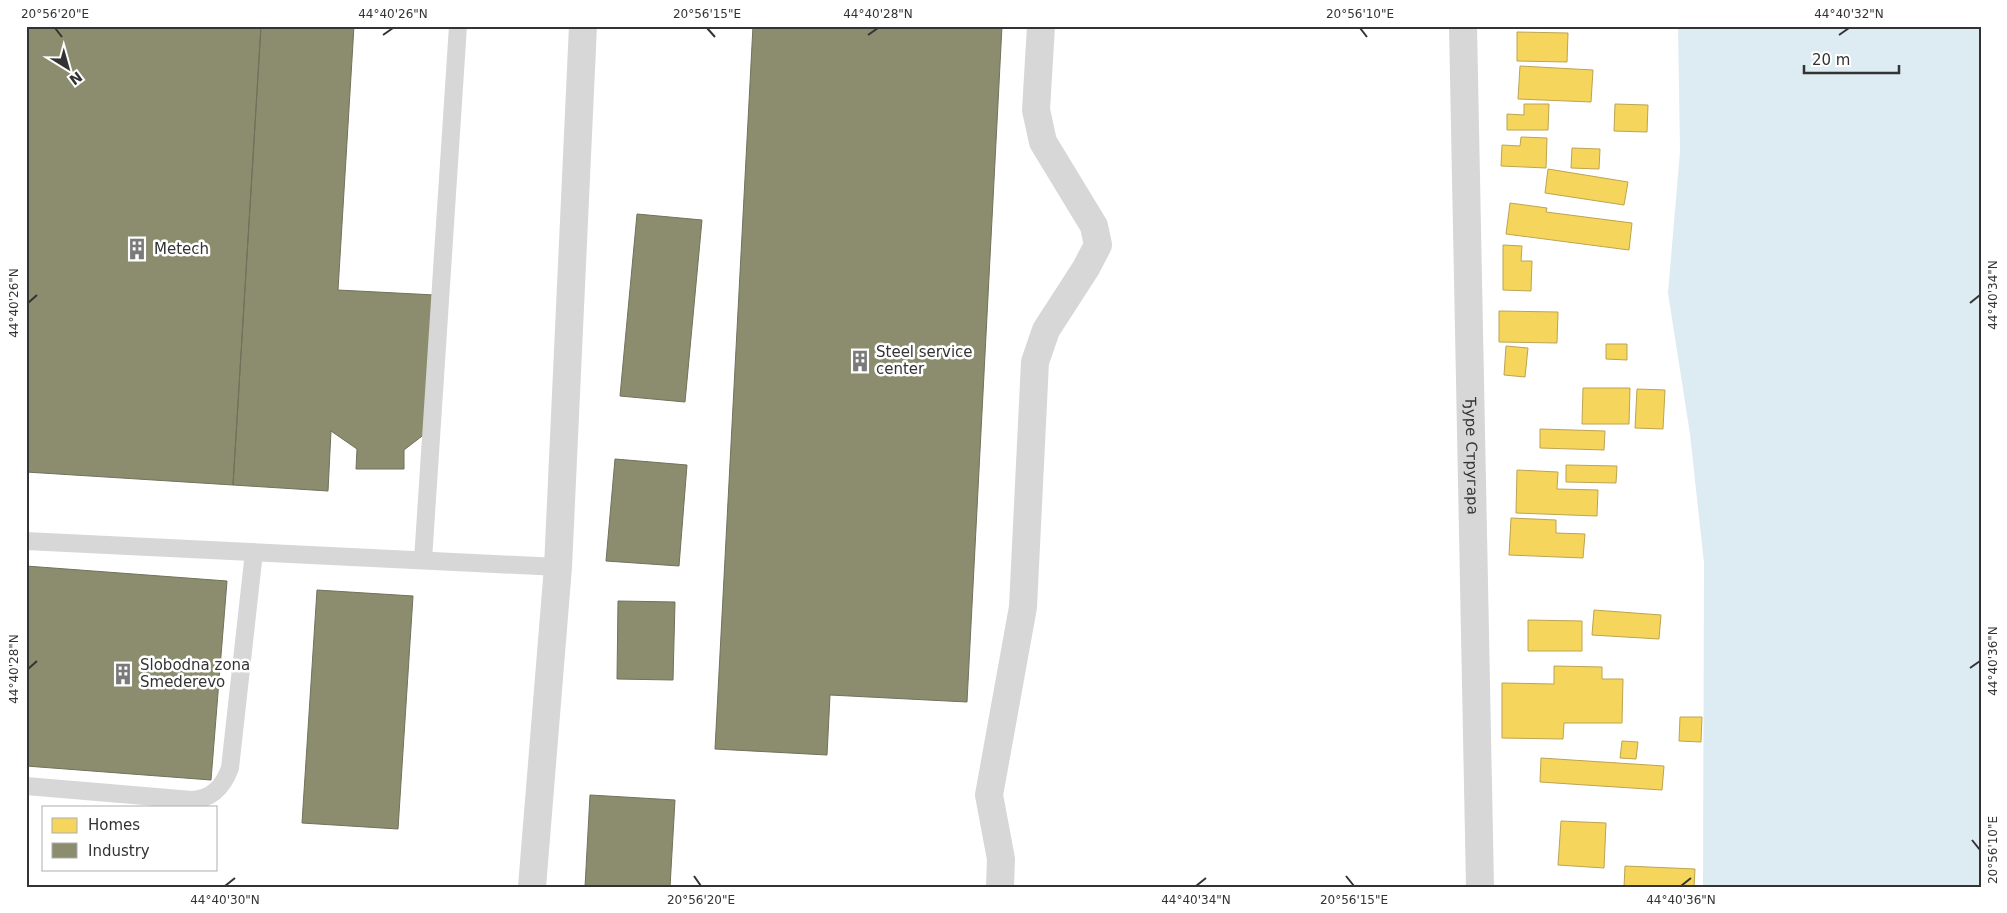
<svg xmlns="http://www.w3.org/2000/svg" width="2007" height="913" viewBox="0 0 2007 913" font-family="'DejaVu Sans',sans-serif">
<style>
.water{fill:#ddebf3}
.homes{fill:#f6d55c;stroke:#bca450}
.industry{fill:#8c8c6e;stroke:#71715c}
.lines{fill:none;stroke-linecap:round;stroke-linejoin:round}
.lane{stroke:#d7d7d7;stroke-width:18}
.street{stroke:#d7d7d7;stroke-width:28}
.ticks{fill:none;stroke:#333;stroke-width:2}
.labels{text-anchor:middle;stroke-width:5;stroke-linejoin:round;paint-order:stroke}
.poi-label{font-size:15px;fill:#333;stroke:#fff;text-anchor:start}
.street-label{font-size:15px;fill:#333;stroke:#fff}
.neatline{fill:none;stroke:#333;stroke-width:2}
.ticks-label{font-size:12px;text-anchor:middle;fill:#333}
</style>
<rect width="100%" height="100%" fill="#fff"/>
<path class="water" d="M1678,26H1981V887H1703L1704,563L1690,434L1668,293L1680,152Z"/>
<path class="homes" d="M1517,32L1568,33L1567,62L1517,61Z
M1520,66L1593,70L1591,102L1518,99Z
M1524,104H1549L1548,130H1507V114L1524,115Z
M1615,104L1648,105L1647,132L1614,131Z
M1521,137L1547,138L1546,168L1501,166L1502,145L1520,146Z
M1572,148L1600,149L1599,169L1571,168Z
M1548,169L1628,182L1624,205L1545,193Z
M1510,203L1547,208L1546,212L1632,223L1629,250L1506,234Z
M1503,245L1522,246L1521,261H1532L1531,291L1503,290Z
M1499,311L1558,312L1557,343L1499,342Z
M1606,344H1627V360L1606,359Z
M1506,346L1528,348L1525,377L1504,375Z
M1583,388H1630L1629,424H1582Z
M1637,389L1665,390L1663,429L1635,428Z
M1540,429L1605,431L1604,450L1540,448Z
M1566,465L1617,466L1616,483L1566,482Z
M1517,470L1558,472L1557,489L1598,490L1597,516L1516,513Z
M1511,518L1556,520V533L1585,534L1583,558L1509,555Z
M1594,610L1661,615L1659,639L1592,635Z
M1528,620L1582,621V651H1528Z
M1554,666L1602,667V679H1623L1622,723H1564L1563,739L1502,738V683L1554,684Z
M1680,717H1702L1701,742L1679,741Z
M1622,741L1638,742L1636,759L1620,758Z
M1541,758L1664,766L1662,790L1540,782Z
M1561,821L1606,823L1604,868L1558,865Z
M1625,866L1695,869L1694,887H1624Z"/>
<path class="industry" d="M26,26H261L233,485L26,472Z
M261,26H354L338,290L435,295L426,433L404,450V469H356L357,449L331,431L328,491L233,485Z
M753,26H1002L967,702L830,695L827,755L715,749Z
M637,214L702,220L685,402L620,396Z
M615,459L687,465L679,566L606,561Z
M26,566L227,581L211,780L26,766Z
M317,590L413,596L398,829L302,823Z
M618,601L675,602L673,680L617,679Z
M590,795L675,800L670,887H585Z"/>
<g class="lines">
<path class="lane" d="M26,541L558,567
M423,560L458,26
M26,786L192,800C212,799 223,787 230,768L254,552"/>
<g class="street">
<path id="s1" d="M1463,26L1480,887"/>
<path d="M532,887L558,567L583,26"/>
<path d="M1000,887L1001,859L989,795L1023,607L1035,362L1046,330L1086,268L1098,245L1094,226L1043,142L1036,110L1041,26"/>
</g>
</g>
<path class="ticks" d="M55,28L62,37M707,28L715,37M1360,28L1367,37M383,35L393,28M868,35L878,28M1839,35L1849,28M28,303L37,295M1970,303L1980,295M1970,668L1980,661M28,669L37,661M1972,840L1980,850M694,876L701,886M1346,876L1354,886M225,886L235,878M1196,886L1206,878M1681,886L1691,878"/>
<defs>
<g id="building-bare" transform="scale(1.725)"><path d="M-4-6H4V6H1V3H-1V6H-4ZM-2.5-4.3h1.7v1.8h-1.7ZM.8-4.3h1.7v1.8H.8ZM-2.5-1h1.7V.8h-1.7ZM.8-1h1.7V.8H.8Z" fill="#7a7a7a" stroke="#fff" stroke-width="2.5" paint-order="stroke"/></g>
</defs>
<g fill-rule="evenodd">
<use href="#building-bare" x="137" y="249"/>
<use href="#building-bare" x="860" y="361"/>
<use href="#building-bare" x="123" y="674"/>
</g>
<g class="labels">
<g class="poi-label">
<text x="154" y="254">Metech</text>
<text x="876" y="357">Steel service<tspan x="876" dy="17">center</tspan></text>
<text x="140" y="670">Slobodna zona<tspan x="140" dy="17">Smederevo</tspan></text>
</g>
<g class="street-label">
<text dy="5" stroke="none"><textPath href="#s1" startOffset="430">Ђуре Стругара</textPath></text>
</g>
</g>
<rect width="2007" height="913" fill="none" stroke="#ffffff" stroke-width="55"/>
<rect x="42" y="806" width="175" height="65" fill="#ffffff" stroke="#adadad"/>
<rect x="52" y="818" width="25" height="15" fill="#f6d55c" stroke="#adadad"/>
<text x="88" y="830" font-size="15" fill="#333333">Homes</text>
<rect x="52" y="843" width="25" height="15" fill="#8c8c6e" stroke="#adadad"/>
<text x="88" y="856" font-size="15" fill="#333333">Industry</text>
<g transform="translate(68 68) rotate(143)" stroke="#ffffff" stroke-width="4" paint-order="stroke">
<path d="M0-4L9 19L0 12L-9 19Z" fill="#333333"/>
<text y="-8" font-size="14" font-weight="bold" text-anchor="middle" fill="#333333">N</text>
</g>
<path d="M1804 65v8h95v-8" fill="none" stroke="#333333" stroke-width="2.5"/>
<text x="1812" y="65" font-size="15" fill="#333333" stroke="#ffffff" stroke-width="4" paint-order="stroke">20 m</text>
<rect x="28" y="28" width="1952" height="858" class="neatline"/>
<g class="ticks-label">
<text x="55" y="18">20°56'20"E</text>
<text x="393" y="18">44°40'26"N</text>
<text x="707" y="18">20°56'15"E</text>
<text x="878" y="18">44°40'28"N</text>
<text x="1360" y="18">20°56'10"E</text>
<text x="1849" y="18">44°40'32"N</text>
<text transform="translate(1993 295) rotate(-90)" y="4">44°40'34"N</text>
<text transform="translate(14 303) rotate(-90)" y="4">44°40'26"N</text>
<text transform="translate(1993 661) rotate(-90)" y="4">44°40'36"N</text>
<text transform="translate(14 669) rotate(-90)" y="4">44°40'28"N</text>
<text transform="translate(1993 850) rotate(-90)" y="4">20°56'10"E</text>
<text x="225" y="904">44°40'30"N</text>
<text x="701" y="904">20°56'20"E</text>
<text x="1196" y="904">44°40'34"N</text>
<text x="1354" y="904">20°56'15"E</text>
<text x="1681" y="904">44°40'36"N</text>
</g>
</svg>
